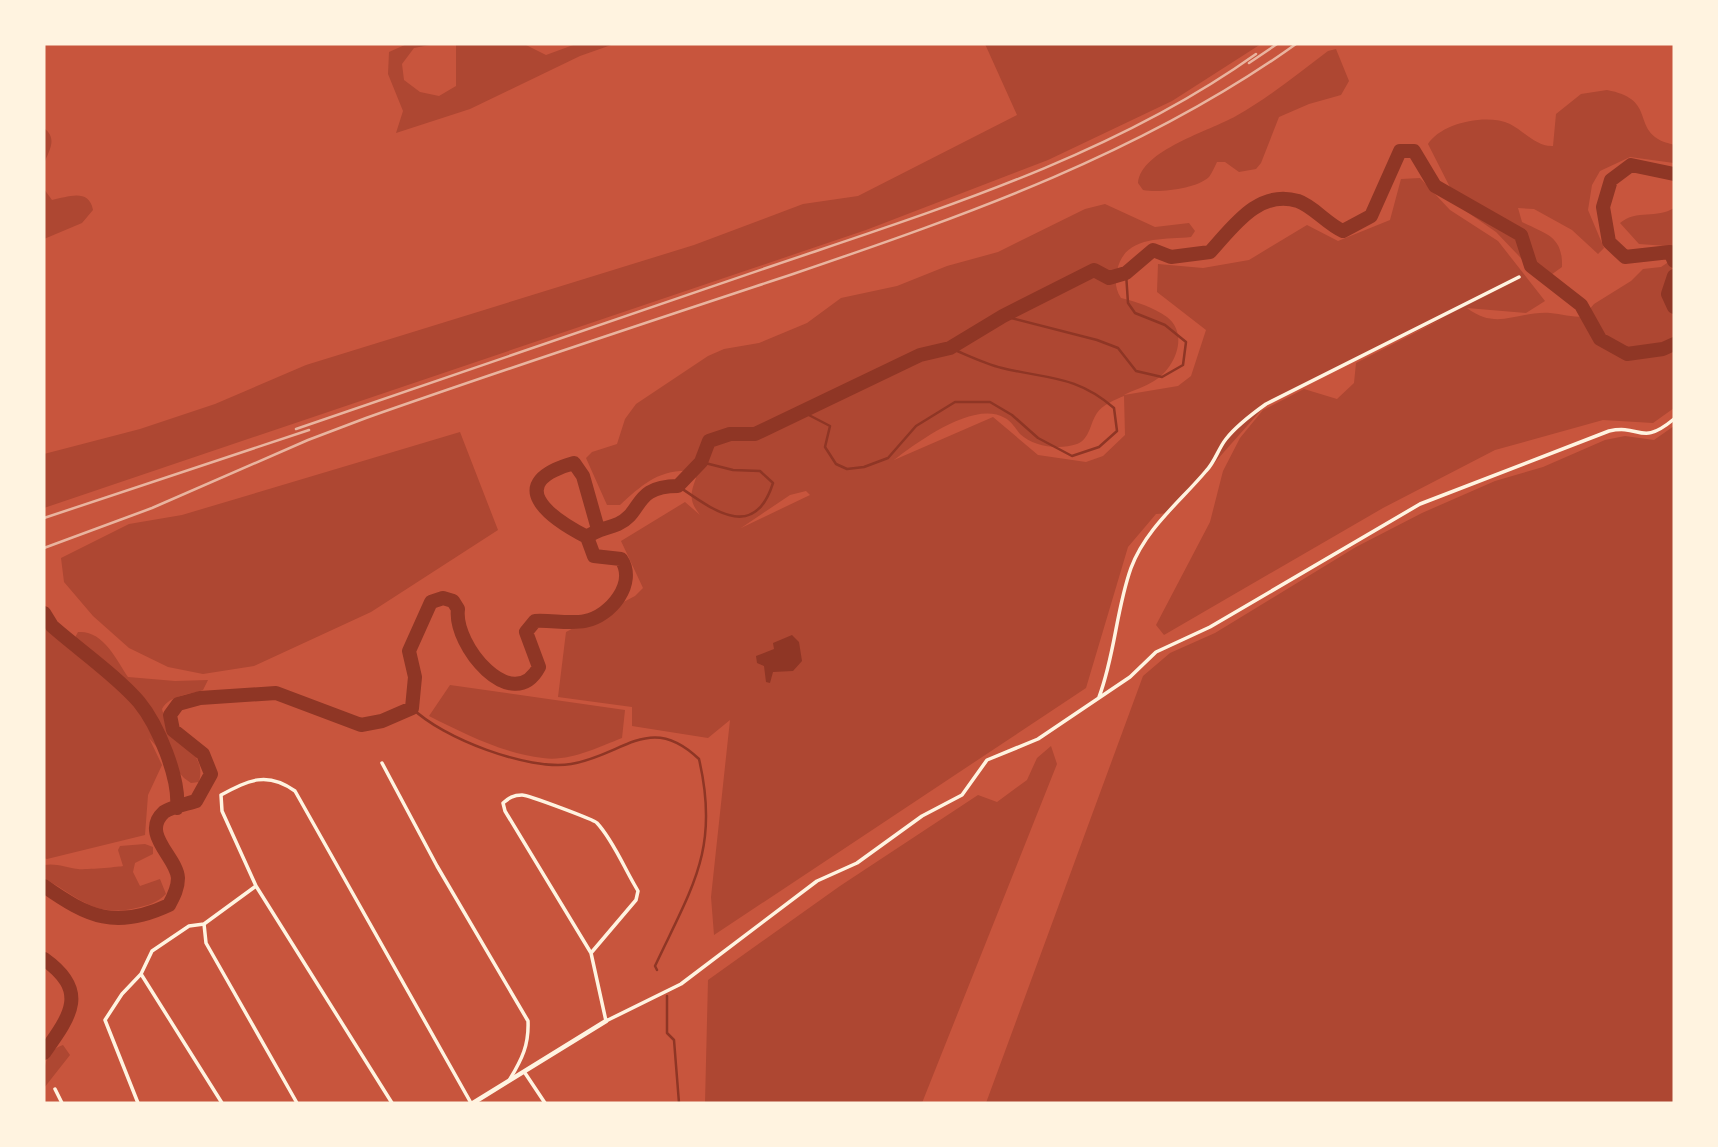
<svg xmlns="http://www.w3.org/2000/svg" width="1718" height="1147" viewBox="0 0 1718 1147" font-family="'Nunito Sans',sans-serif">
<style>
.green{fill:#ae4732;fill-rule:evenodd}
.water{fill:#8f3625}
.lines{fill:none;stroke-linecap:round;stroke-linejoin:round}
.stream{stroke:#8f3625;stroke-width:2.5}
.river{stroke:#8f3625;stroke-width:14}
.minor{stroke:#fff3e0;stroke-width:3.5}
.tertiary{stroke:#fff3e0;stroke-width:4.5}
.rail{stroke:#e9b49f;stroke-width:2.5}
</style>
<rect width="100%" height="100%" fill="#c8553d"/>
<path class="green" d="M407,44H435L414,48L402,64L404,80L420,92L439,96L456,86V44H524L546,55L576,44H614L580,56L470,109L396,133L403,111L388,74L389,52Z
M985,44H1261L1172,101L1048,160L866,230L44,508V454L140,429L215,404L306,365L694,245L803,204L858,196L1017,115Z
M1336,49L1349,81L1341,95L1309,104L1279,117L1261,163L1256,169L1239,172L1225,162H1217C1215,166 1212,173 1209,177C1196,189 1160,193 1143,190L1138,183C1141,150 1210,131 1236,116C1268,98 1299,73 1328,51Z
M1607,90C1654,99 1634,124 1658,139C1662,142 1669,143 1674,145V163L1630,157L1600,171L1592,185L1588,210L1604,248L1598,254L1572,230L1534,209L1518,208L1522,222C1546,234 1563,236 1562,267L1548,277H1539L1496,232L1460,207L1428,144C1441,123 1487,113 1510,124C1525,132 1537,147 1553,146L1556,114L1581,94Z
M44,128C58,139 49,150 44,164Z
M1420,178L1450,210L1498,241L1545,301L1526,313L1467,308C1497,331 1517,311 1550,313C1561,314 1572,317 1583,317L1594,304L1631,281L1643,269L1661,267L1670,261L1667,246L1639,244L1620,223C1637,209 1657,219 1674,208V408L1653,423L1603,420L1495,450L1383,508L1164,635L1156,625L1210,522L1223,471L1240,438L1263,410L1304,389L1337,399L1354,383L1356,363L1446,317L1270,400L1170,513L1156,514L1128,547L1086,688L714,935L711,897L730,720L708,738L632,726V707L558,697L566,632L635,596L643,588L621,541L685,502L700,515C689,501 690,494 696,478L691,471C659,469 642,485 620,505H607L586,458L592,452L617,444L625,419L636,404L708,356L724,349L759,343L807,323L841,298L897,286L947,266L998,252L1085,209L1105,204L1155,227L1189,223L1195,231L1191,237C1162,240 1124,235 1117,271C1115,281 1115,289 1121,298C1137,302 1153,307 1167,317C1190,335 1174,369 1154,381C1145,387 1133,390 1124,395L1178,386L1191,376L1206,330L1157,292L1158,264L1203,268L1249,260L1307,225L1338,241L1390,220L1401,179ZM1124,396L1125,435L1103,456L1086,462L1038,455L993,417L894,460C918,442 974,400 1005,418C1011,421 1016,429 1020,434C1034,447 1059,450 1077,444C1090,439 1090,423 1097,413C1101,406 1116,399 1124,396ZM806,491L810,495L741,528L790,495Z
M44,189L52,200C68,197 89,188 93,210L82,223L44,239Z
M1674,426V1103H986L1143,676L1170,653L1215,633L1356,547L1422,513L1495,481L1543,467L1605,440L1625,436L1654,440Z
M460,432L498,530L371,612L254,666L203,674L168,667L129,648L93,616L64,582L61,558L129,524L182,515Z
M44,622L65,642L72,643L78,632C103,630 116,659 128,677L175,681L208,680L203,690C188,695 170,695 162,709C164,716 166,724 171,730C184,748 206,755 199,782L191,783L184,778L149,738L162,765L148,795L145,835L47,859L44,858Z
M450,685L625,710L622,738C599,747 569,762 543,758C502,753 465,734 429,716Z
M1051,746L1057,764L922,1103H705L708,980L840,886L978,795L997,802L1027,780L1037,758Z
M145,844L153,847V854L135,863L133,872L140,886L160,879L166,894C157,903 149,905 136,908C95,918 78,897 44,878V865C56,863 65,867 78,869C80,870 120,867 123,866L118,850L120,846Z
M63,1045L70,1055L44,1088C44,1069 43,1052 63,1045Z"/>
<path class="water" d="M792,635L799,642L802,661L793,671L773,672L770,683L766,682L764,666L757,663L756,656L774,649L773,643Z"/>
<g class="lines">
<path class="stream" d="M1003,316L1097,340L1118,348L1136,371L1162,377L1183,365L1186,342L1165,325L1135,313L1128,303L1126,273
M803,412L830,426L825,447L836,464L847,469L864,467L888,458L916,426L955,402H990L1012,415L1038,438L1072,456L1099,447L1117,431L1114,408C1076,375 1047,379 1002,368C985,364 967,355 950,348
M678,486C712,509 754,543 773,483L760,471L733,470L701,462
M412,708C442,738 528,771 571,764C624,755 650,712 699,759C720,849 692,887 655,966L657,970
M667,996V1033L674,1040L679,1103"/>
<path class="river" d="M1674,174L1631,165L1611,180L1603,207L1609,242L1625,257L1670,252L1674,261
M1674,276L1668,294L1674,307
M587,537C548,517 503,483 574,463L583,476L598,529
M44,613L52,626C78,649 118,677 139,702C158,725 180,778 177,808
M44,886C88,917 116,930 169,905C174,896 178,888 178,878C177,857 140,834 164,812C171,807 187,804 196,801L211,774L203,754L173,730L170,715L178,704L200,698L276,693L361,725L382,721L412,708L415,677L409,651L431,602L443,598L453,601L458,609C453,646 513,716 539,667L526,632L535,621C551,620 570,624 585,621C611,616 637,583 621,559L594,556L587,537C597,529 606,529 618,524C643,513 633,486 678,486L701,462L709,441L730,434H755L920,355L950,348L1003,316L1094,270L1109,278L1126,273L1153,250L1171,257L1210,252C1233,227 1258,189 1298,201C1313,206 1327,224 1343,231L1371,216L1400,151H1414L1435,186L1521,235L1531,266L1581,305L1600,339L1627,354L1663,349L1674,344
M44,959C89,991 71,1015 44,1053"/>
<path class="minor" d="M1099,697C1115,655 1116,610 1131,568C1146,528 1180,502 1206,471C1215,462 1218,449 1226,439C1237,425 1252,414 1266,404L1519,277
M382,763L437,866L528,1021C529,1045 522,1059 510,1079
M204,924L206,943L297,1103
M591,953L636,900L638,891L634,884C623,865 612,839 597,823C595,820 528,795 522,795C513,795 509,798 503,803L505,811L591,953L606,1021L681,984L817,881L857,863L922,816L962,795L987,760L1038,739L1130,677L1156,652L1210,627L1420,504L1609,431C1642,424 1640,447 1674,419
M141,974L222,1103
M525,1073L545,1103
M55,1089L62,1103
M138,1103L105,1020L122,994L141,974L152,951L189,926L204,924L256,886
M392,1103L256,886L222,811L221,795C249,780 267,771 295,791L471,1103"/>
<path class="tertiary" d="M473,1103L606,1021"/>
<path class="rail" d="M1249,63L1277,44
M296,429C455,374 614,320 772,266C937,210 1113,156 1256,54
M44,518L309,430
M44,548L152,508L308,440L366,418C508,368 651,321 793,274C969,214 1143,153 1296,44"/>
</g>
<rect width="1718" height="1147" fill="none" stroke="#fff3e0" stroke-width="91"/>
</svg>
